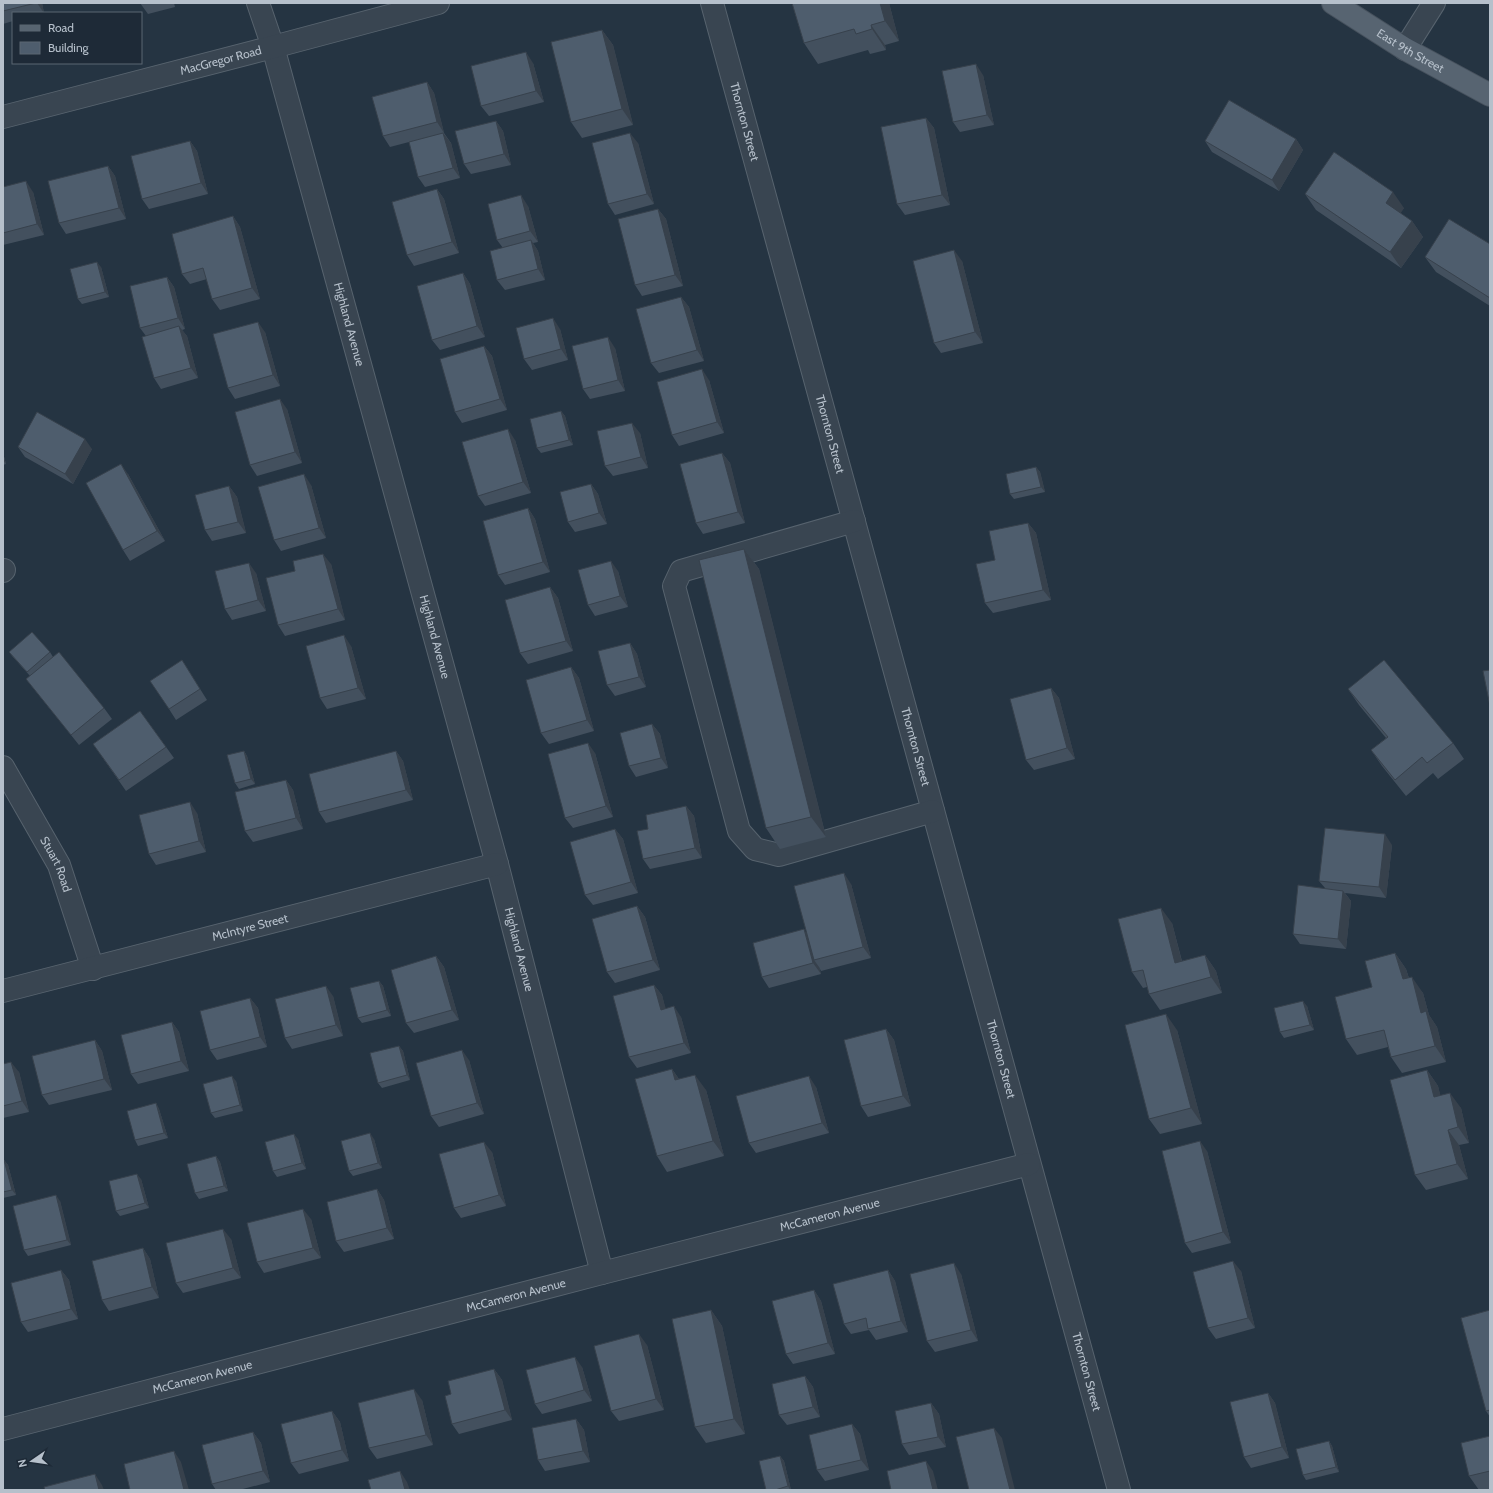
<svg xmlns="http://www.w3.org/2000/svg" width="1493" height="1493" viewBox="0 0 1493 1493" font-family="Cabin,sans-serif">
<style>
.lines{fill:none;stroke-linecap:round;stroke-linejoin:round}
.minor-casing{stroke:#57636e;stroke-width:24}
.major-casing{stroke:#46515d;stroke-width:24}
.minor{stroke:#394551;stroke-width:22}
.major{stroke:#576471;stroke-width:22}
.wall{fill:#43505e}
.shaded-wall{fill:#37414c}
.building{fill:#4e5d6d;stroke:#37414c}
.labels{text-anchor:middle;stroke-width:4;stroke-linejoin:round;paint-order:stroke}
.street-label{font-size:12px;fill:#b6c0cb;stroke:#1e2a37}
</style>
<rect width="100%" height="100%" fill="#253442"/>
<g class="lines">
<g class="minor-casing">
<g id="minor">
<path id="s1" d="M258,3L273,47L497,864L602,1273"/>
<path id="s2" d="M712,3L1119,1490"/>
<path d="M1405,49L1434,3"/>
<path id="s3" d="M3,117L273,47L438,3"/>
<path d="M854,521L681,571L674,586L739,831L755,849L779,855L933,811"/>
<path d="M3,571L4,570"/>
<path id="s4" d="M3,767L59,865L93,969"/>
<path id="s5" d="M3,991L497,864"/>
<path id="s6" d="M3,1429L602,1273L1029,1164"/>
</g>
</g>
<g class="major-casing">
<g id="major">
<path id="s7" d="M1333,3L1405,49L1490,95"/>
</g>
</g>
<use href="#minor" class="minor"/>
<use href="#major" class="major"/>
</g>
<path class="wall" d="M3,3H42L44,13H13V21L3,24Z
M140,3H174L175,7L148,14Z
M792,3H889L899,41L885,45L886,50L870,54L868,50L818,64L804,43Z
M602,30L613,45L633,125L582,138L571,122Z
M533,63L544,102L489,116L481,106Z
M983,75L994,125L960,132L953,122Z
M427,82L434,93L444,133L451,143L460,178L425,187L418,177L409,142L390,147L383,136Z
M926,118L934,128L950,205L905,215L897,204Z
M496,121L503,131L511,165L471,174L464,164Z
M1296,139L1303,150L1279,191L1212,152L1205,141Z
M190,141L197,151L208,194L149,209L142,199Z
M638,143L654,204L615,215L608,204Z
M108,166L115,176L126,219L66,234L59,223Z
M3,187L33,192L44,235L3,245Z
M437,189L444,199L459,253L414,266L407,255Z
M1305,194L1404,208L1400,213L1412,221L1423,237L1401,268L1316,210Z
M528,206L538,242L533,243L538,251L545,280L505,290L497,280L503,248L497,240Z
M658,209L666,219L683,286L642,296L635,285Z
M233,216L240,227L260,299L220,310L212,299L207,279L190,284L182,274Z
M1490,244V306L1436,272L1425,257Z
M962,261L983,343L941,353L934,343Z
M101,267L109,297L82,304L78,299Z
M463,273L470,284L485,337L440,350L432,340Z
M167,277L174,287L185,329L182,330L187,336L198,378L161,389L154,378L146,336L140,328Z
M681,297L689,307L704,361L659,373L651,363Z
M560,329L568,360L532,370L524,359Z
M265,332L280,386L235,399L228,388Z
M484,346L492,356L507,410L462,423L455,412Z
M615,348L625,391L590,399L583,389Z
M709,380L724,433L679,446L672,435Z
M287,409L302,463L257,476L250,465Z
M561,411L565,416L573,445L541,453L537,448Z
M640,433L648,468L613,476L605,466Z
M515,440L531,493L485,506L478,496Z
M18,447L92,449L73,484L25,457Z
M3,453L6,464L3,465Z
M722,453L730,463L745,523L703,534L696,523Z
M1036,467L1040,472L1045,492L1014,499L1010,494Z
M128,474L165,541L130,561L123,550Z
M591,484L598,494L607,524L575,532L568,522Z
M311,485L326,538L281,551L274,540Z
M229,486L237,497L246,533L212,541L205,530Z
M528,508L535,519L550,572L505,585L498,575Z
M1028,523L1036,533L1051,600L993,613L985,603L995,560Z
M744,549L759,569L826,837L780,849L766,828Z
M331,564L345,620L285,636L278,625Z
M618,571L628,607L595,616L588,605Z
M256,573L266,611L232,620L225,609Z
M550,587L558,598L573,651L528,664L520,653Z
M630,643L637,654L646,687L615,696L607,685Z
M351,646L366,699L327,709L320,698Z
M9,652H50L53,657L104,708L112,719L79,745L34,689L26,679L30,676L13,657Z
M182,660L207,700L176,720L169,709Z
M571,667L579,678L594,731L549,744L541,733Z
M1051,688L1059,698L1075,759L1034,770L1026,760Z
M1348,689L1453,743L1464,759L1438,779L1433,773L1406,796L1382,766L1371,750L1386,738L1359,705Z
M140,711L174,758L126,791L93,744Z
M652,724L660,734L668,768L636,777L629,766Z
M244,751L247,756L255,784L239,789L235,783Z
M396,751L403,761L413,800L326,823L319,812Z
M595,753L613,817L573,828L565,818Z
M286,780L293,790L303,829L253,842L245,831Z
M686,806L694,816L702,858L650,869L643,859L648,829Z
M197,813L206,852L156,865L149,854Z
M615,829L623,839L638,893L593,905L585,895Z
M1392,845L1386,898L1345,893L1351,901L1346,949L1300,944L1293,934L1325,888L1319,881Z
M851,884L871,958L821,971L819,967L821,974L769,988L762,977L807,934Z
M637,906L645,917L660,970L615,983L607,972Z
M1172,923L1182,961L1205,955L1216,971L1222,993L1160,1010L1149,994L1147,987L1143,988L1132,972Z
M1395,953L1406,969L1409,978L1423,993L1429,1015L1437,1027L1446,1062L1402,1073L1391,1057L1388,1047L1357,1055L1346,1039L1372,987Z
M436,956L444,967L459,1020L414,1033L406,1023Z
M379,981L383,986L391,1016L362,1023L358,1018Z
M654,985L662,995L665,1008L681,1017L691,1053L637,1068L629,1057Z
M333,996L343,1036L292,1049L285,1038Z
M250,998L258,1008L267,1047L217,1060L210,1050Z
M1307,1006L1314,1030L1284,1038L1280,1032Z
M172,1022L179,1032L189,1071L138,1084L131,1074Z
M886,1029L894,1040L911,1106L868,1117L861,1106Z
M1177,1030L1202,1124L1160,1134L1149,1119Z
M95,1040L102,1051L112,1090L49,1105L42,1095Z
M399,1046L403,1051L410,1080L382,1088L378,1083Z
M469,1060L484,1114L439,1127L431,1116Z
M3,1064L19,1072L29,1112L3,1118Z
M672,1069L679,1079L706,1090L724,1156L667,1172L657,1156Z
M1427,1070L1438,1086L1440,1095L1461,1108L1469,1143L1459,1145L1468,1179L1426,1190L1415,1175Z
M236,1081L243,1111L215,1118L211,1113Z
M816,1087L829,1133L756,1153L749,1143Z
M156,1103L159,1109L168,1138L138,1146L135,1140Z
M298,1139L306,1169L277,1177L273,1171Z
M374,1139L382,1168L353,1176L349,1171Z
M1207,1151L1231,1243L1192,1253L1185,1243Z
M492,1152L506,1206L461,1218L454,1208Z
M216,1156L220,1162L228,1191L199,1199L195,1193Z
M3,1160H4L8,1165L16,1195L3,1198Z
M141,1179L149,1208L120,1216L116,1211Z
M377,1189L384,1200L394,1239L344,1252L336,1241Z
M60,1201L71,1245L28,1256L24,1250Z
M311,1219L321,1258L264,1273L257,1262Z
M231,1239L241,1278L183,1293L176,1283Z
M143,1248L150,1259L159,1298L109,1311L102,1300Z
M61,1270L69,1280L78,1319L28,1332L21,1322Z
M888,1270L895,1281L908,1332L876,1340L869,1330L851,1334L844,1324Z
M1241,1271L1255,1328L1216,1339L1208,1328Z
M961,1274L978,1341L935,1352L927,1341Z
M814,1290L821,1301L835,1354L793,1364L786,1354Z
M711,1310L722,1326L745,1434L706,1443L695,1427Z
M1490,1310V1417L1486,1411Z
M647,1345L664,1410L619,1421L611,1411Z
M582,1367L592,1401L542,1414L535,1404Z
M494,1369L502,1380L512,1420L459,1434L452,1424L451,1394Z
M805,1376L813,1387L820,1417L787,1425L779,1415Z
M1268,1393L1275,1403L1289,1458L1251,1468L1244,1457Z
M422,1400L433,1445L377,1459L369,1448Z
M931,1403L939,1414L946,1447L909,1455L902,1444Z
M332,1411L340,1422L349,1461L299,1474L291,1463Z
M576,1419L584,1430L590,1462L545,1471L538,1460Z
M852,1424L860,1434L869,1470L825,1481L817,1470Z
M253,1432L261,1443L270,1482L239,1490H216L212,1484Z
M1490,1436V1489L1487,1490H1479L1469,1476Z
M1329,1441L1332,1446L1339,1472L1306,1480L1303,1475Z
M780,1456L784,1461L791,1490H766Z"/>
<path class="shaded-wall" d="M37,3H42L44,13Z
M880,3H889L899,41L885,21Z
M871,25L885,45L886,50L872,29Z
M602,30L613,45L633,125L622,109Z
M526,52L533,63L544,102L536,91Z
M976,64L983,75L994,125L987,115Z
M427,82L434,93L444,133L437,122Z
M926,118L934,128L950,205L942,195Z
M496,121L503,131L511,165L504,154Z
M443,133L451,143L460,178L453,168Z
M630,133L638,143L654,204L647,194Z
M1296,139L1303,150L1279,191L1272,180Z
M190,141L197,151L208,194L201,183Z
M108,166L115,176L126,219L119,208Z
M26,181L33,192L44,235L37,224Z
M437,189L444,199L459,253L452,242Z
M1393,192L1404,208L1397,219L1386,203Z
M521,195L528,206L538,242L530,231Z
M658,209L666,219L683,286L675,275Z
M233,216L240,227L260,299L252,288Z
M1412,221L1423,237L1401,268L1390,252Z
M531,240L538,251L545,280L538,269Z
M954,250L962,261L983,343L975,332Z
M97,262L101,267L109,297L105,292Z
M463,273L470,284L485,337L477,326Z
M167,277L174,287L185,329L178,318Z
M681,297L689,307L704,361L697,350Z
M553,318L560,329L568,360L561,349Z
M258,322L265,332L280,386L273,375Z
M179,326L187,336L198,378L191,368Z
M608,337L615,348L625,391L618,380Z
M484,346L492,356L507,410L500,399Z
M702,369L709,380L724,433L717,422Z
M280,399L287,409L302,463L295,452Z
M561,411L565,416L573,445L569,440Z
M632,423L640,433L648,468L641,457Z
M508,429L515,440L531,493L523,482Z
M85,439L92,449L73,484L65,474Z
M3,453L6,464L3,460Z
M722,453L730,463L745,523L738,512Z
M121,464L128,474L165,541L157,531Z
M1036,467L1040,472L1045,492L1041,487Z
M304,474L311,485L326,538L319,528Z
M591,484L598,494L607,524L599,513Z
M229,486L237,497L246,533L238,522Z
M528,508L535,519L550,572L543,562Z
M1028,523L1036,533L1051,600L1043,590Z
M744,549L759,569L826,837L811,817Z
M323,554L331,564L345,620L338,609Z
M611,561L618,571L628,607L620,596Z
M249,563L256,573L266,611L258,600Z
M550,587L558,598L573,651L566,641Z
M344,635L351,646L366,699L358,688Z
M630,643L637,654L646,687L639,677Z
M571,667L579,678L594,731L587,720Z
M1051,688L1059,698L1075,759L1067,748Z
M652,724L660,734L668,768L661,758Z
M588,743L595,753L613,817L606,806Z
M244,751L247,756L255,784L251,779Z
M396,751L403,761L413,800L406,790Z
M286,780L293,790L303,829L296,818Z
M190,802L197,813L206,852L199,841Z
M686,806L694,816L702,858L695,848Z
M615,829L623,839L638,893L631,882Z
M1385,834L1392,845L1386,898L1379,887Z
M844,873L851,884L871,958L863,947Z
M1343,891L1351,901L1346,949L1338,939Z
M637,906L645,917L660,970L653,960Z
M1161,908L1172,923L1186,978L1175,963Z
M804,929L811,940L814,960L819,967L821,974L813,963Z
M1395,953L1406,969L1414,995L1403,979Z
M1205,955L1216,971L1222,993L1211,977Z
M436,956L444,967L459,1020L452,1010Z
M1412,977L1423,993L1429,1015L1437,1027L1446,1062L1435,1046L1421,1013Z
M379,981L383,986L391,1016L387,1010Z
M654,985L662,995L669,1020L661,1010Z
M326,986L333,996L343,1036L336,1025Z
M250,998L258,1008L267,1047L260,1037Z
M1303,1001L1307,1006L1314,1030L1310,1025Z
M674,1006L681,1017L691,1053L684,1043Z
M1166,1014L1177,1030L1202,1124L1191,1108Z
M172,1022L179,1032L189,1071L181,1061Z
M886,1029L894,1040L911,1106L903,1096Z
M95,1040L102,1051L112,1090L104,1079Z
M399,1046L403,1051L410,1080L407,1075Z
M462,1050L469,1060L484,1114L477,1103Z
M11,1062L19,1072L29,1112L22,1101Z
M672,1069L683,1085L675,1080Z
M1427,1070L1438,1086L1445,1112L1434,1097Z
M695,1075L706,1090L724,1156L713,1141Z
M232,1076L236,1081L243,1111L240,1105Z
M809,1076L816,1087L829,1133L822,1123Z
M1450,1093L1461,1108L1469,1143L1458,1127Z
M156,1103L159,1109L168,1138L164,1133Z
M1448,1130L1459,1145L1468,1179L1457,1164Z
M370,1133L374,1139L382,1168L378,1163Z
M294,1134L298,1139L306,1169L302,1163Z
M1200,1141L1207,1151L1231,1243L1223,1232Z
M484,1142L492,1152L506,1206L499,1195Z
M216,1156L220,1162L228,1191L224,1186Z
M4,1160L8,1165L16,1195L12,1190Z
M137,1174L141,1179L149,1208L145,1203Z
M377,1189L384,1200L394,1239L387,1228Z
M56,1195L60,1201L71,1245L67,1240Z
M303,1209L311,1219L321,1258L313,1248Z
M223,1229L231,1239L241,1278L233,1268Z
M143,1248L150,1259L159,1298L152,1287Z
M1233,1261L1241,1271L1255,1328L1248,1318Z
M954,1263L961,1274L978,1341L971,1330Z
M61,1270L69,1280L78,1319L71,1309Z
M888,1270L895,1281L908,1332L901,1321Z
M814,1290L821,1301L835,1354L828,1343Z
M711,1310L722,1326L745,1434L734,1419Z
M639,1334L647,1345L664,1410L656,1399Z
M575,1357L582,1367L592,1401L584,1390Z
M494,1369L502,1380L512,1420L505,1410Z
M805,1376L813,1387L820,1417L813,1407Z
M414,1389L422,1400L433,1445L426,1435Z
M1268,1393L1275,1403L1289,1458L1282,1447Z
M931,1403L939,1414L946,1447L938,1437Z
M332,1411L340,1422L349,1461L342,1450Z
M576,1419L584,1430L590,1462L583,1451Z
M852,1424L860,1434L869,1470L861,1460Z
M994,1428L1002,1438L1015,1490H1010Z
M253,1432L261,1443L270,1482L263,1471Z
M1329,1441L1332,1446L1339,1472L1336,1467Z
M174,1451L181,1462L189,1490H184Z
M780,1456L784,1461L791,1490H790L788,1486Z
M926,1461L933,1471L938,1490H933Z
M400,1471L407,1482L410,1490H405Z
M95,1474L102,1485L104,1490H99Z"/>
<path class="building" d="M3,3H36L3,11Z
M792,3H880L885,21L871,25L872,29L856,34L854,29L804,43Z
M602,30L622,109L571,122L551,42Z
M526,52L536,91L481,106L471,66Z
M976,64L987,115L953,122L942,71Z
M427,82L437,122L383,136L372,97Z
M1229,100L1296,139L1272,180L1205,141Z
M926,118L942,195L897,204L881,127Z
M496,121L504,154L464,164L455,131Z
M443,133L453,168L418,177L409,142Z
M630,133L647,194L608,204L592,143Z
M190,141L201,183L142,199L131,156Z
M1334,152L1393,192L1386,203L1412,221L1390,252L1305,194Z
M108,166L119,208L59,223L48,181Z
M26,181L37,224L3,233V187Z
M437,189L452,242L407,255L392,202Z
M521,195L530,231L497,240L488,204Z
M658,209L675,275L635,285L618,219Z
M233,216L252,288L212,299L203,268L182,274L172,234Z
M1449,219L1490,244V298L1425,257Z
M531,240L538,269L497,280L490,251Z
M954,250L975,332L934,343L913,261Z
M97,262L105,292L78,299L70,269Z
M463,273L477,326L432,340L417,286Z
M167,277L178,318L140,328L130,286Z
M681,297L697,350L651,363L636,309Z
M553,318L561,349L524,359L516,328Z
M258,322L273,375L228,388L213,334Z
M179,326L191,368L154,378L142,337Z
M608,337L618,380L583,389L572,346Z
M484,346L500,399L455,412L440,359Z
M702,369L717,422L672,435L657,382Z
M280,399L295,452L250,465L235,412Z
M561,411L569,440L537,448L530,419Z
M37,412L85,439L65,474L18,447Z
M632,423L641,457L605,466L597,431Z
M508,429L523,482L478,496L462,442Z
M722,453L738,512L696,523L680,464Z
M121,464L157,531L123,550L86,483Z
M1036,467L1041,487L1010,494L1006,474Z
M304,474L319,528L274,540L258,487Z
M591,484L599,513L568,522L560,492Z
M229,486L238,522L205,530L195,495Z
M528,508L543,562L498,575L483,521Z
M1028,523L1043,590L985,603L976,564L995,560L989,531Z
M744,549L811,817L766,828L699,560Z
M323,554L338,609L278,625L266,578L295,571L293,561Z
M611,561L620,596L588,605L578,570Z
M249,563L258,600L225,609L215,571Z
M550,587L566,641L520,653L505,600Z
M32,632L50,652L27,672L9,652Z
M344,635L358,688L320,698L306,646Z
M630,643L639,677L607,685L598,651Z
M59,652L104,708L71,735L26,679Z
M182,660L200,689L169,709L150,681Z
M1384,660L1453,743L1427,763L1422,757L1395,780L1371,750L1388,737L1348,689Z
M571,667L587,720L541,733L526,680Z
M1490,670V706L1483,671Z
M1051,688L1067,748L1026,760L1010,699Z
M140,711L166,747L119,780L93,744Z
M652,724L661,758L629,766L620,733Z
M588,743L606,806L565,818L548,754Z
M244,751L251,779L235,783L227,755Z
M396,751L406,790L319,812L309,774Z
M286,780L296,818L245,831L235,792Z
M190,802L199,841L149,854L139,815Z
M686,806L695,848L643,859L637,831L648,829L646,815Z
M1325,828L1385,834L1379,887L1319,881Z
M615,829L631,882L585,895L570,842Z
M844,873L863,947L814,960L794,886Z
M1298,885L1343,891L1338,939L1293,934Z
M637,906L653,960L607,972L592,919Z
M1161,908L1175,963L1205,955L1211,977L1149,994L1143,970L1132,972L1118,919Z
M804,929L813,963L762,977L753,943Z
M1395,953L1403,979L1412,977L1421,1013L1426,1011L1435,1046L1391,1057L1384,1030L1346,1039L1335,997L1372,987L1365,961Z
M436,956L452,1010L406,1023L391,970Z
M379,981L387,1010L358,1018L350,988Z
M654,985L661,1010L674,1006L684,1043L629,1057L613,996Z
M326,986L336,1025L285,1038L275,999Z
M250,998L260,1037L210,1050L200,1011Z
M1303,1001L1310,1025L1280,1032L1274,1008Z
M1166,1014L1191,1108L1149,1119L1125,1025Z
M172,1022L181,1061L131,1074L121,1035Z
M886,1029L903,1096L861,1106L844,1040Z
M95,1040L104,1079L42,1095L32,1056Z
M399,1046L407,1075L378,1083L370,1053Z
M462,1050L477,1103L431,1116L416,1063Z
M11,1062L22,1101L3,1106V1064Z
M672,1069L675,1080L695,1075L713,1141L657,1156L635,1079Z
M1427,1070L1434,1097L1450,1093L1458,1127L1448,1130L1457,1164L1415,1175L1390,1080Z
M232,1076L240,1105L211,1113L203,1084Z
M809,1076L822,1123L749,1143L736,1096Z
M156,1103L164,1133L135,1140L127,1111Z
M370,1133L378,1163L349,1171L341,1141Z
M294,1134L302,1163L273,1171L265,1142Z
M1200,1141L1223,1232L1185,1243L1162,1151Z
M484,1142L499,1195L454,1208L439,1154Z
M216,1156L224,1186L195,1193L187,1164Z
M3,1160H4L12,1190L3,1192Z
M137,1174L145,1203L116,1211L109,1181Z
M377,1189L387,1228L336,1241L327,1202Z
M56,1195L67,1240L24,1250L13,1206Z
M303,1209L313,1248L257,1262L247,1223Z
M223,1229L233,1268L176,1283L166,1243Z
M143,1248L152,1287L102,1300L92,1261Z
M1233,1261L1248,1318L1208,1328L1193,1272Z
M954,1263L971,1330L927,1341L910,1274Z
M61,1270L71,1309L21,1322L11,1283Z
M888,1270L901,1321L868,1329L866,1318L844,1324L833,1284Z
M814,1290L828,1343L786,1354L772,1301Z
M711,1310L734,1419L695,1427L672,1319Z
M1490,1310V1410L1486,1411L1461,1318Z
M639,1334L656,1399L611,1411L594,1346Z
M575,1357L584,1390L535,1404L526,1370Z
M494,1369L505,1410L452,1424L445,1396L451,1394L448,1381Z
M805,1376L813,1407L779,1415L772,1384Z
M414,1389L426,1435L369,1448L358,1403Z
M1268,1393L1282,1447L1244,1457L1230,1402Z
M931,1403L938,1437L902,1444L895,1411Z
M332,1411L342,1450L291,1463L281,1424Z
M576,1419L583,1451L538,1460L532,1428Z
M852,1424L861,1460L817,1470L809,1435Z
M994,1428L1010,1490H969L956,1437Z
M253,1432L263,1471L212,1484L202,1445Z
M1490,1436V1471L1469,1476L1461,1443Z
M1329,1441L1336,1467L1303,1475L1296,1449Z
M174,1451L184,1490H130L124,1464Z
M780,1456L788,1486L775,1490H766L759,1461Z
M926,1461L933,1490H891L887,1471Z
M400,1471L405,1490H371L368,1480Z
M95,1474L99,1490H45L44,1487Z"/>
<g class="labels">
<g class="street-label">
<text dy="4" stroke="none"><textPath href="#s7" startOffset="91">East 9th Street</textPath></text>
<text dy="4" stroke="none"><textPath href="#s3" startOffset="225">MacGregor Road</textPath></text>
<text dy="4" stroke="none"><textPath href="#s2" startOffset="123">Thornton Street</textPath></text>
<text dy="4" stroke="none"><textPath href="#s1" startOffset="334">Highland Avenue</textPath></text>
<text dy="4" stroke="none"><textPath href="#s2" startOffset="447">Thornton Street</textPath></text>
<text dy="4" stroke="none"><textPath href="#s1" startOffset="658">Highland Avenue</textPath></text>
<text dy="4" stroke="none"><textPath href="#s2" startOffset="771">Thornton Street</textPath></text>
<text dy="4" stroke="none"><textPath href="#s4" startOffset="111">Stuart Road</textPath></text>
<text dy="4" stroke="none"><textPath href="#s5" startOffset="255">McIntyre Street</textPath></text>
<text dy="4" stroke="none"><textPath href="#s1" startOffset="982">Highland Avenue</textPath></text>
<text dy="4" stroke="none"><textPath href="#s2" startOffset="1095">Thornton Street</textPath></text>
<text dy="4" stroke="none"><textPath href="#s6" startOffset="854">McCameron Avenue</textPath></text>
<text dy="4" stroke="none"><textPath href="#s6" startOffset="530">McCameron Avenue</textPath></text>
<text dy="4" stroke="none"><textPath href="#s2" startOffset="1419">Thornton Street</textPath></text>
<text dy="4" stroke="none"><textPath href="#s6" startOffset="206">McCameron Avenue</textPath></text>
</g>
</g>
<rect width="1493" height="1493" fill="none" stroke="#b6c0cb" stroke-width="8"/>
<rect x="12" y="12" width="130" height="52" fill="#1e2a37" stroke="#5b6672"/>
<rect x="20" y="25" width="20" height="6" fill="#576471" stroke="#5b6672"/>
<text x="48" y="32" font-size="12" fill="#b6c0cb">Road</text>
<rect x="20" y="42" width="20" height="12" fill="#4e5d6d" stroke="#5b6672"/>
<text x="48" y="52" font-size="12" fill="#b6c0cb">Building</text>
<g transform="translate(32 1461) rotate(257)" stroke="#1e2a37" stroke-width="3" paint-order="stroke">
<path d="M0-3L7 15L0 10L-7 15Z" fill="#b6c0cb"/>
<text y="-6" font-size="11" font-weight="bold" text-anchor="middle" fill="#b6c0cb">N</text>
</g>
</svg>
